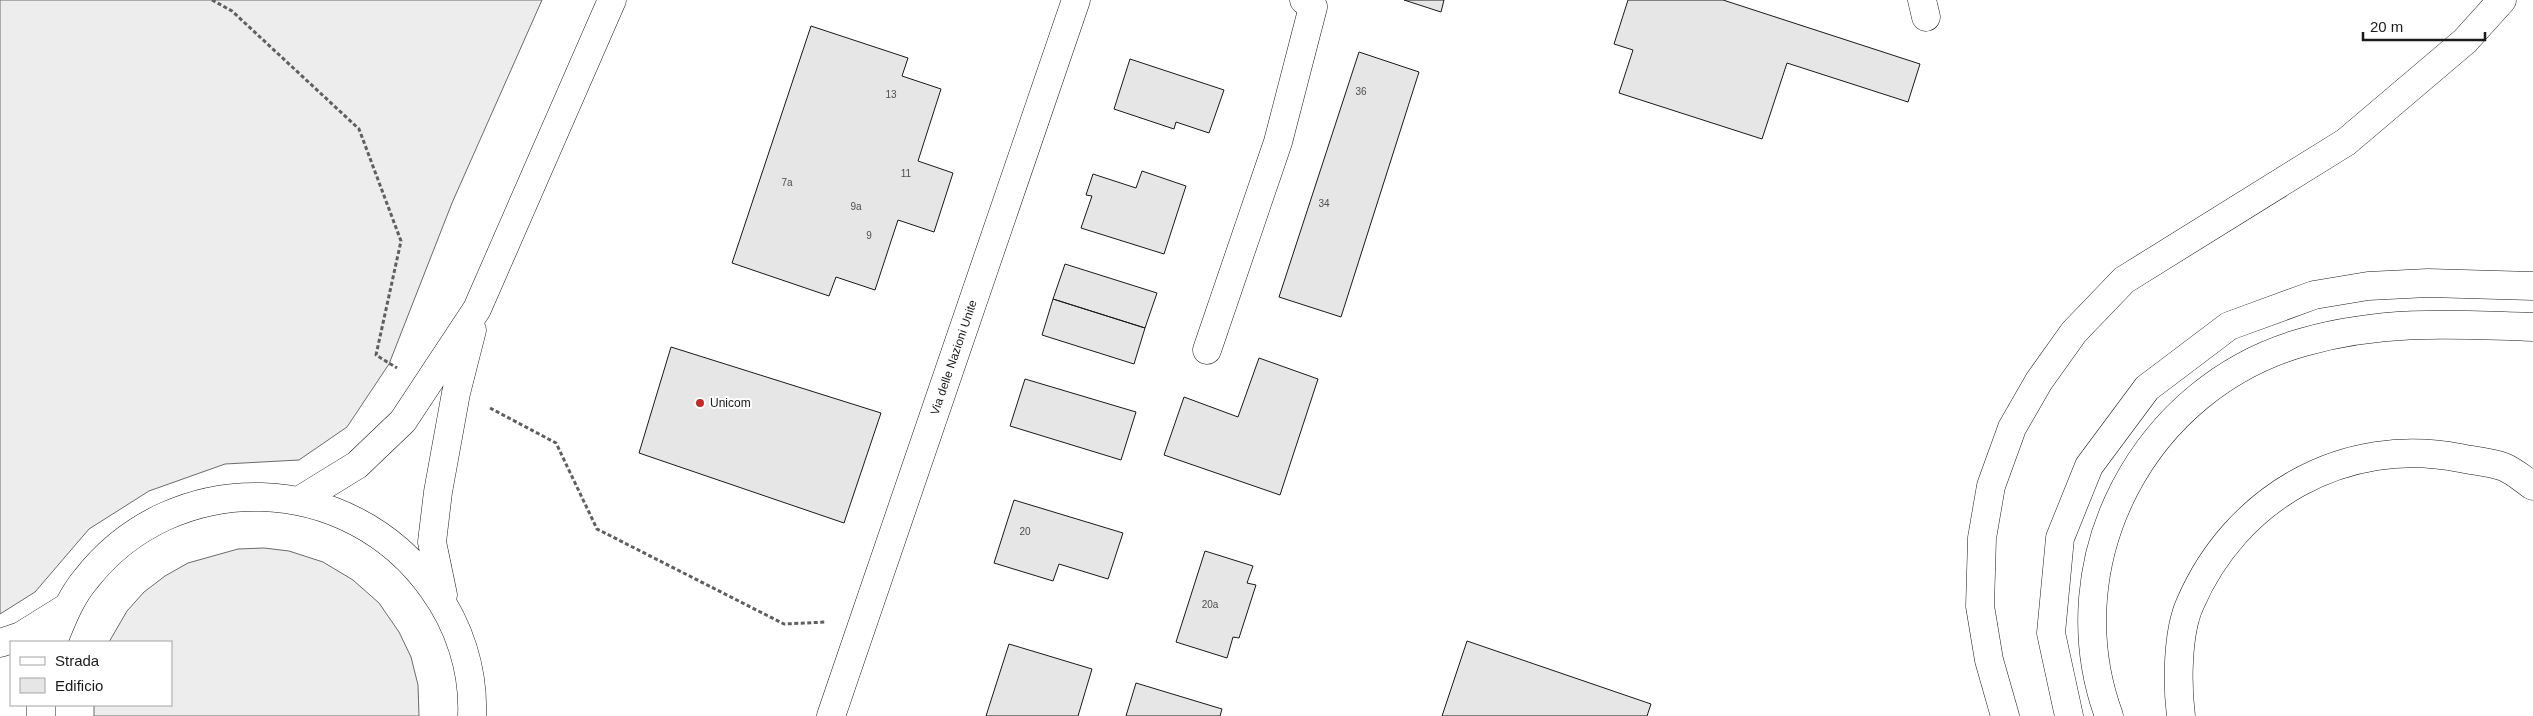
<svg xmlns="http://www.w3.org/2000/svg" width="2533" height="716" viewBox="0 0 2533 716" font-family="Helvetica,sans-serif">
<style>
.built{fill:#ededed;stroke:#6a6a6a}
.building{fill:#e6e6e6;stroke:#1a1a1a}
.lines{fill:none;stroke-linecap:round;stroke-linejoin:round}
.street-casing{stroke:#1a1a1a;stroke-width:29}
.primary-casing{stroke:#1a1a1a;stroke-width:29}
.highway-casing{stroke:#1a1a1a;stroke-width:29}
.path{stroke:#5f5f5f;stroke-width:3;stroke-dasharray:4 2.5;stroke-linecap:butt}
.street{stroke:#fff;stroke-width:28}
.primary{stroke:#fff;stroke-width:28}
.highway{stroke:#fff;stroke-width:28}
.poi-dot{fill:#c62828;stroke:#fff;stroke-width:2}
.labels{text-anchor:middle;stroke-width:4;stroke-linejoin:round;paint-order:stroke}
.number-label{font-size:10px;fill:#4d4d4d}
.street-label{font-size:12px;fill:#1a1a1a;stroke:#fff}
.poi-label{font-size:12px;fill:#1a1a1a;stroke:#fff;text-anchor:start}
</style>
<rect width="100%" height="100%" fill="#fff"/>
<path class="built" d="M0,0H542L452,203L389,364L347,427L299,460L225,464L149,491L89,529L35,592L0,614Z
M264,548L289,551L323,562L353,580L379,603L399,632L411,657L418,685L419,716H94V705H171V642H109L127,611L144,592L165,576L188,563L238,549Z"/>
<path class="building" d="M1404,0H1444L1441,12Z
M1628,0H1723L1920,64L1908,102L1787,63L1762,139L1619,93L1633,50L1614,44Z
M811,26L908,58L902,76L941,89L918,161L953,173L934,232L898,220L875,290L836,277L829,296L732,263Z
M1359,52L1419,72L1341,317L1279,297Z
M1130,59L1224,90L1209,133L1176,122L1174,129L1114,109Z
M1142,171L1186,186L1164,254L1081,228L1092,196L1086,195L1093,174L1136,188Z
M1065,264L1157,293L1145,328L1053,299Z
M1053,299L1145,328L1134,364L1042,335Z
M671,347L881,413L844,523L639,453Z
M1259,358L1318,379L1280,495L1164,455L1184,397L1238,417Z
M1025,379L1136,412L1121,460L1010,426Z
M1014,500L1123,533L1108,579L1059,564L1053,581L994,563Z
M1205,551L1253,566L1247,583L1256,585L1239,638L1233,637L1227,658L1176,642Z
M1467,641L1651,704L1647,716H1442Z
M1009,644L1092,669L1078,716H986Z
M1136,683L1222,709L1220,716H1126Z"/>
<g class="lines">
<g class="street-casing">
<g id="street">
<path d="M1922,0L1926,17"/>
<path d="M1207,350L1278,142L1313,7L1304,0"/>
<path id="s1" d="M831,716L1076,0"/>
</g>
</g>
<g class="primary-casing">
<path id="primary" d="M300,500L357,465L403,421L477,309L612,0
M443,595L432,542L438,492L456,393L472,330
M53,642C62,620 70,598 86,579C175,465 350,471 433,589C459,625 474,670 472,716
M0,643L21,636L66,608
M41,705V716"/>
</g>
<g class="highway-casing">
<path id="highway" d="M2005,716L1989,660L1980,606L1982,538L1991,486L2012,428L2039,381L2074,332L2124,280L2346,142L2465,41L2502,0
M2069,716L2051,633L2060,538L2089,466L2147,388L2229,326L2314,295L2368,286L2428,283L2533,286
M2109,716C2052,560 2145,386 2304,342C2382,320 2453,324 2533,327
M2181,716C2177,685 2177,633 2190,604C2236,497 2345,435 2460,458C2474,461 2491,462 2504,467C2514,471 2524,480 2533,486"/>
</g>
<path class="path" d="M212,0L232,11L359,129L401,241L376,355L397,368
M490,408L556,443L597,529L784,624L826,622"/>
<use href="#street" class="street"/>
<use href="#primary" class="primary"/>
<use href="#highway" class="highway"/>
</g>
<circle class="poi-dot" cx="700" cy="403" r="5"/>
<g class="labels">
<g class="number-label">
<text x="1361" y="95">36</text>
<text x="891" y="98">13</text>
<text x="906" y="177">11</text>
<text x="787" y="186">7a</text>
<text x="1324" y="207">34</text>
<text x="856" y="210">9a</text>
<text x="869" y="239">9</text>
<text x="1025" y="535">20</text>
<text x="1210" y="608">20a</text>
</g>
<g class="street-label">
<text dy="4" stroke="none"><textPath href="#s1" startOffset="379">Via delle Nazioni Unite</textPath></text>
</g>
<g class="poi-label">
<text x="710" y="407">Unicom</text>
</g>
</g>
<rect x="10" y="641" width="162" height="65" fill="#ffffff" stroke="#a3a3a3"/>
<rect x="20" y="657" width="25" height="8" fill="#ffffff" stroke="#a3a3a3"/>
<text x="55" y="666" font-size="15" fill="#1a1a1a">Strada</text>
<rect x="20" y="678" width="25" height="15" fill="#e6e6e6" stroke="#a3a3a3"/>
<text x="55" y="691" font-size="15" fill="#1a1a1a">Edificio</text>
<path d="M2363 32v8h122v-8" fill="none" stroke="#1a1a1a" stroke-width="2.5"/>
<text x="2370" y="32" font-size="15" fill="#1a1a1a" stroke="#ffffff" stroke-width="4" paint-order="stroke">20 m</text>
</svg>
